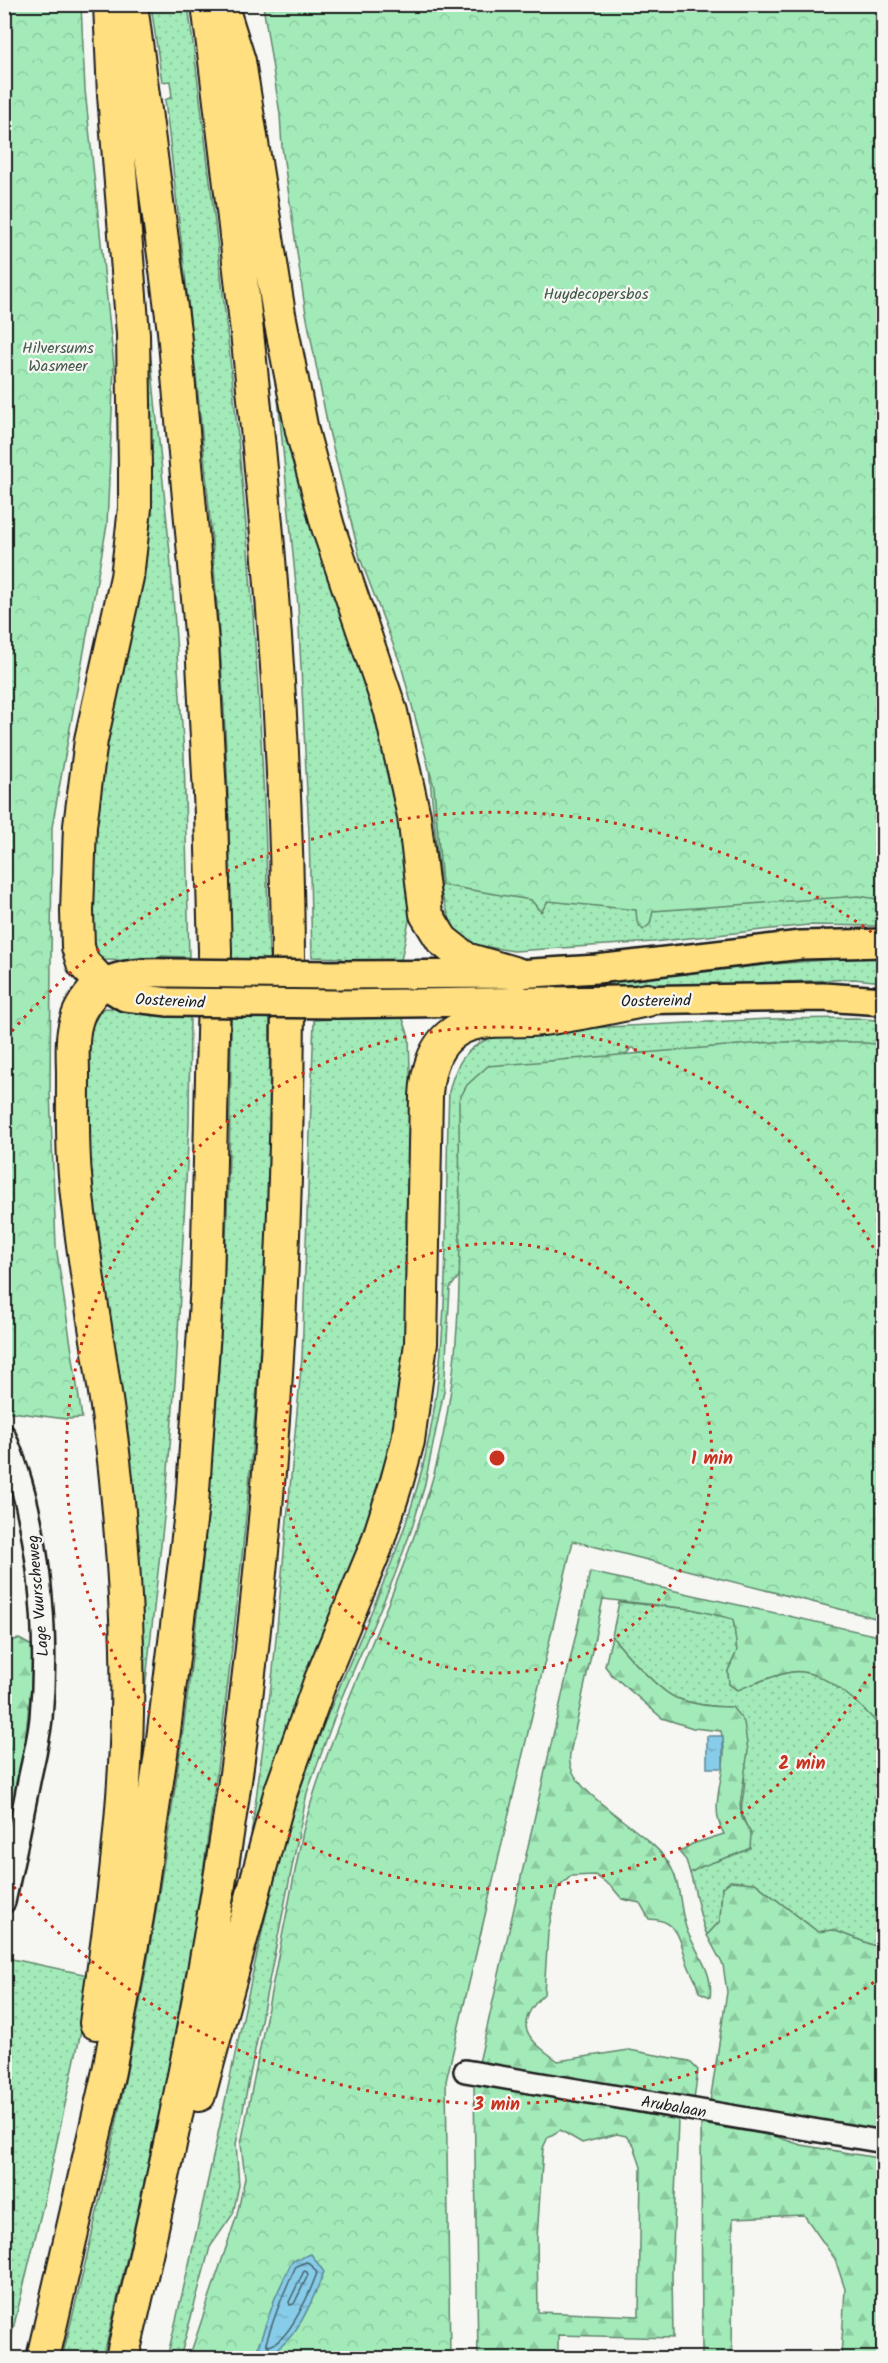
<svg xmlns="http://www.w3.org/2000/svg" width="888" height="2363" viewBox="0 0 888 2363" font-family="Kalam,sans-serif">
<style>
.grass{fill:url(#grass-dots);stroke:#5f846a;stroke-width:1.5}
.forest{fill:url(#forest-firs);stroke:#5f846a;stroke-width:1.5;fill-rule:evenodd}
.park{fill:url(#park-crowns);stroke:#5f846a;stroke-width:1.5}
.water{fill:url(#water-ripples);stroke:#5c8696;stroke-width:1.5}
.lines{fill:none;stroke-linecap:round;stroke-linejoin:round}
.shore{stroke:#47626e;stroke-width:1.5}
.minor-casing{stroke:#1c1c1c;stroke-width:26}
.major-casing{stroke:#1c1c1c;stroke-width:32}
.highway-casing{stroke:#1c1c1c;stroke-width:36}
.minor{stroke:#f6f6f2;stroke-width:21}
.major{stroke:#ffdf80;stroke-width:27}
.highway{stroke:#ffdf80;stroke-width:32}
.major-bridge-casing{stroke:#1c1c1c;stroke-width:32;stroke-linecap:butt}
.major-bridge{stroke:#ffdf80;stroke-width:27}
.ring{fill:none;stroke:#c8321e;stroke-width:3;stroke-dasharray:3 6}
.labels{text-anchor:middle;stroke-width:4.5;stroke-linejoin:round;paint-order:stroke}
.park-label{font-size:16px;fill:#445a4b;stroke:#f6f6f2}
.street-label{font-size:16px;fill:#1c1c1c;stroke:#f6f6f2}
.centre{fill:#c8321e;stroke:#f6f6f2;stroke-width:3}
.ring-label{font-size:18px;text-anchor:middle;font-weight:bold;fill:#c8321e;stroke:#f6f6f2;stroke-width:4.5;stroke-linejoin:round;paint-order:stroke}
</style>
<defs>
<pattern id="grass-dots" width="8" height="8" patternUnits="userSpaceOnUse" patternTransform="scale(1.5)"><rect width="8" height="8" fill="#a2ebb9"/><path d="M2 2h.1M6 6h.1" fill="none" stroke="#8bc99e" stroke-width="1.8" stroke-linecap="round"/></pattern>
<pattern id="forest-firs" width="22" height="20" patternUnits="userSpaceOnUse" patternTransform="scale(1.5)"><rect width="22" height="20" fill="#a2ebb9"/><path d="M5 1l3.5 6h-7zM16 11l3.5 6h-7z" fill="#8bc99e"/></pattern>
<pattern id="park-crowns" width="20" height="18" patternUnits="userSpaceOnUse" patternTransform="scale(1.5)"><rect width="20" height="18" fill="#a2ebb9"/><path d="M2 6a3 3 0 1 1 6 0M12 15a3 3 0 1 1 6 0" fill="none" stroke="#8bc99e"/></pattern>
<pattern id="water-ripples" width="26" height="14" patternUnits="userSpaceOnUse" patternTransform="scale(1.5)"><rect width="26" height="14" fill="#87cce8"/><path d="M2 4q2-2 4 0t4 0M15 11q2-2 4 0t4 0" fill="none" stroke="#74afc6"/></pattern>
</defs>
<rect width="100%" height="100%" fill="#f6f6f2"/>
<filter id="ink" filterUnits="userSpaceOnUse"><feTurbulence type="fractalNoise" baseFrequency=".0167" numOctaves="2"/><feDisplacementMap in="SourceGraphic" scale="12" xChannelSelector="R" yChannelSelector="G"/><feConvolveMatrix kernelMatrix="1 2 1 2 8 2 1 2 1" color-interpolation-filters="sRGB"/></filter>
<g filter="url(#ink)">
<path class="grass" d="M151,5H188C239,395 279,786 268,1180C263,1359 246,1537 224,1715C212,1809 200,1904 182,1998C160,2119 132,2239 103,2358H62C192,1849 246,1321 228,795C219,562 192,331 165,100L172,97L170,81L162,82Z
M140,248L170,553L184,754L189,957L160,956V961L101,960L98,958L90,938L91,833L103,743Z
M273,346L384,714L413,901L400,965L343,964L342,958L312,957L309,833L298,606Z
M883,646V926L808,925L653,942L514,951L475,945L453,928L441,893L429,768L441,762Z
M859,957L883,958V982L854,979L553,992L420,993V985L552,983Z
M106,1008L163,1013L164,1016H190L189,1124L176,1370L165,1508L141,1726L138,1562L133,1484L98,1256L88,1143L90,1029L100,1012Z
M402,1016L409,1037L416,1269L389,1475L247,1866L273,1671L302,1358L314,1020Z
M856,1018L883,1021V1052L638,1053L634,1048H631L450,1288L444,1391L424,1488L412,1528L394,1577L341,1699L307,1793L236,2144L239,2185L233,2214L210,2247L180,2358H167C192,2254 215,2150 237,2045C256,1960 273,1873 300,1790C339,1669 407,1558 430,1433C451,1321 444,1206 449,1092C457,1056 472,1042 507,1032L769,1019Z
M619,1602L692,1609L734,1619L737,1652L728,1671L729,1684L737,1690C754,1684 773,1675 791,1672C823,1666 864,1707 883,1730V1949L833,1930L818,1932L755,1883L722,1887L720,1921L707,1935C698,1915 697,1894 690,1873L702,1865L720,1860L751,1834C732,1802 748,1802 744,1774C741,1751 736,1729 732,1707C713,1707 694,1705 676,1698C658,1690 624,1652 612,1636Z
M7,1958L93,1976L44,2201L6,2358H5L4,1971Z"/>
<path class="forest" d="M590,1572L883,1637V1730C864,1707 823,1667 791,1672C773,1675 754,1684 737,1690L729,1684L728,1671L737,1651L733,1619L692,1609L603,1599L571,1749C570,1753 569,1759 570,1763C575,1798 654,1833 671,1867C682,1887 679,1912 688,1933C697,1953 714,1974 710,1997L699,1992C697,1981 692,1975 688,1965C680,1941 679,1919 649,1919L640,1903L622,1899L612,1887L595,1875L571,1876L557,1889L548,1932L544,1994C512,2025 526,2038 558,2061L629,2050L689,2061L698,2070L694,2100L479,2063Z
M612,1636C624,1652 658,1690 676,1698C694,1705 713,1707 732,1707L744,1722L748,1751L740,1805L742,1818L751,1834L750,1848C730,1859 708,1861 690,1873L686,1860L679,1852L692,1844L724,1834C708,1808 725,1778 724,1750C724,1744 722,1737 721,1731L693,1728L662,1718L611,1674L605,1666Z
M19,1639L34,1647L35,1654L21,1776L5,1864V1647L9,1641Z
M731,1881L755,1883L818,1932L833,1930L883,1949V2133L710,2102L727,1992L723,1965L707,1935L720,1921L722,1888Z
M474,2084L678,2120L672,2273L673,2338L558,2335V2358H478ZM560,2130L582,2143L617,2134L626,2136L634,2146L641,2167L639,2316L538,2312L537,2238L543,2148L548,2137Z
M701,2124L774,2136L801,2145L883,2159V2358H841L845,2289L835,2259L804,2215L733,2218L732,2358H702Z"/>
<path class="park" d="M4,5H81L85,90L114,366L107,525L52,827L50,1091L56,1246L82,1418L66,1419L4,1411Z
M263,5H883V900L859,896L653,911L650,924L643,930L637,922L636,910L548,901L541,912L531,900L442,885L434,787L401,665L360,558L328,427L305,308L282,147L280,114Z
M775,1042H857L883,1045V1620L573,1541L446,2081L450,2358H189L237,2215L245,2178L241,2144L303,1831C334,1714 394,1607 429,1491C468,1365 459,1230 459,1100L467,1085L488,1066Z"/>
<path class="water" d="M707,1736H723V1768H707Z
M311,2254L324,2272C313,2298 296,2345 267,2354L258,2347L275,2298L292,2261Z"/>
<g class="lines">
<path class="shore" d="M306,2262L310,2263L317,2273C310,2292 288,2344 268,2346L266,2343C274,2317 284,2291 296,2266Z
M304,2271L307,2272L308,2275L294,2304L290,2305L289,2302Z"/>
<g class="minor-casing">
<path id="minor" d="M4,1435C39,1516 49,1631 41,1718C39,1739 33,1761 29,1781C21,1822 13,1862 4,1902
M465,2071L884,2142"/>
</g>
<g class="major-casing">
<path id="major" d="M336,975L517,974L597,969L801,945L884,943
M102,983L125,997L169,1002
M102,983C124,973 145,972 169,973
M336,1004L823,997L884,1001"/>
</g>
<g class="highway-casing">
<path id="highway" d="M222,7L239,61L279,314L302,431L328,527L391,712L414,816L426,914L442,940L466,959L517,974
M96,2023C111,1920 125,1817 127,1713C129,1639 124,1564 117,1490C108,1385 84,1281 75,1175C72,1142 73,1108 73,1075C73,1058 71,1038 76,1022C80,1006 90,994 102,983L83,963L78,947L77,911L80,826L91,740L127,577L135,508V469L133,334L114,95L110,4
M199,2095L280,1794L320,1682L376,1547L397,1481L408,1441L421,1343L426,1096C428,1059 441,1028 482,1022C502,1019 522,1022 542,1019C577,1015 612,1007 647,1000
M43,2358L109,2071L137,1917L162,1747L192,1505L207,1286L215,951L211,814L202,643L174,331L131,4
M122,2358C168,2165 208,1971 236,1774C274,1503 289,1228 288,954C286,636 247,320 208,4"/>
</g>
<use href="#minor" class="minor"/>
<use href="#major" class="major"/>
<use href="#highway" class="highway"/>
<g class="major-bridge-casing">
<path id="major-bridge" d="M169,973L336,975
M169,1002L336,1004"/>
</g>
<use href="#major-bridge" class="major-bridge"/>
</g>
</g>
<g class="ring">
<circle cx="497" cy="1458" r="215"/>
<path d="M883 1650A431 431 0 1 1 883 1266"/>
<path d="M881 1977A646 646 0 0 1 6 1878M6 1038A646 646 0 0 1 881 939"/>
</g>
<g class="labels">
<g class="park-label">
<text x="596" y="299">Huydecopersbos</text>
<text x="58" y="353">Hilversums<tspan x="58" dy="18">Wasmeer</tspan></text>
</g>
<g class="street-label">
<text transform="translate(170 1000) rotate(3)" y="6">Oostereind</text>
<text transform="translate(656 1000) rotate(-1)" y="6">Oostereind</text>
<text transform="translate(37 1596) rotate(-95)" y="6">Lage Vuurscheweg</text>
<text transform="translate(674 2106) rotate(10)" y="6">Arubalaan</text>
</g>
</g>
<circle cx="497" cy="1458" r="9" class="centre"/>
<g class="ring-label">
<text x="712" y="1464">1 min</text>
<text x="802" y="1769">2 min</text>
<text x="497" y="2110">3 min</text>
</g>
<rect width="888" height="2363" fill="none" stroke="#f6f6f2" stroke-width="24"/>
<rect x="12" y="12" width="864" height="2339" fill="none" stroke="#1c1c1c" stroke-width="2" filter="url(#ink)"/>
</svg>
